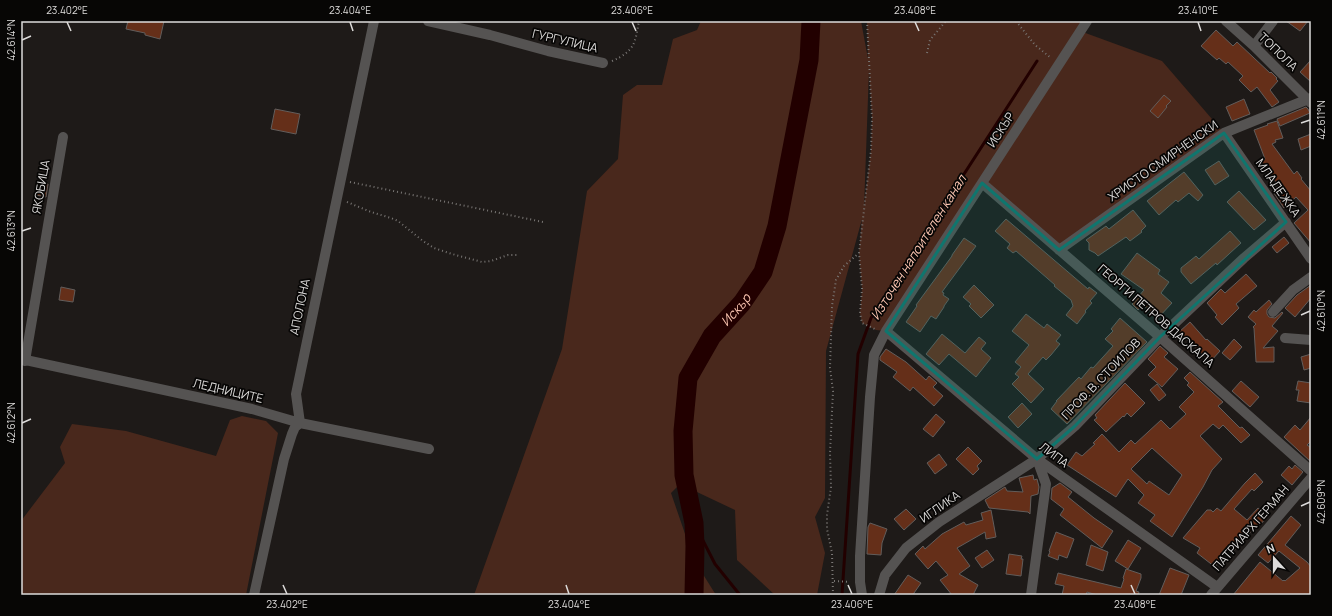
<svg xmlns="http://www.w3.org/2000/svg" width="1332" height="616" viewBox="0 0 1332 616" font-family="Manrope,sans-serif">
<style>
.green{fill:#49281c;fill-rule:evenodd}
.lines{fill:none;stroke-linecap:round;stroke-linejoin:round}
.stream{stroke:#200;stroke-width:3}
.river{stroke:#200;stroke-width:19}
.building{fill:#652f19;stroke:#625d5b;fill-rule:evenodd}
.path{stroke:#7a7775;stroke-width:2;stroke-dasharray:1 3;stroke-linecap:butt}
.minor{stroke:#555352;stroke-width:10}
.marked{fill:#0f766e;fill-opacity:0.2;stroke:#0f766e;stroke-width:3;stroke-linejoin:round}
.ticks{fill:none;stroke:#dddbda;stroke-width:1.5}
.labels{text-anchor:middle;stroke-width:3.5;stroke-linejoin:round;paint-order:stroke}
.street-label{font-size:12px;fill:#dddbda;stroke:#070605}
.water-label{font-size:13px;font-style:italic;fill:#fbc4b0;stroke:#070605}
.neatline{fill:none;stroke:#dddbda;stroke-width:1.5}
.ticks-label{font-size:10px;text-anchor:middle;fill:#dddbda}
</style>
<rect width="100%" height="100%" fill="#1e1a18"/>
<path class="green" d="M701,21H861L868,59L867,21H1087L1080,31L1162,61L1224,133L1059,250L982,183L886,331L876,330L862,323L860,313L862,289L859,253L862,219L826,351L825,498L815,517L825,553L817,595H775L737,560L735,510L680,484L671,493L694,560L716,595H474L562,349L587,191L618,159L623,95L637,85H662L673,39L697,30ZM869,70L872,118L871,150L864,208Z
M242,416L266,421L278,433L246,595H21V521L65,463L60,447L72,424L126,431L216,456L230,420Z"/>
<g class="lines">
<path class="stream" d="M694,523L715,564L740,595
M842,595L858,354L871,318L1037,61"/>
<path class="river" id="s1" d="M694,595L695,546L694,523L684,475L683,431L688,378L712,336L742,303L763,272L777,226L809,60L811,21"/>
</g>
<path class="building" d="M128,21H164L160,39L145,35V33L126,29Z
M1286,21H1308L1300,31Z
M1216,30L1233,46L1237,42L1270,73L1271,72L1277,78L1276,79L1278,81L1270,90L1279,102L1272,107L1257,87L1251,92L1239,80L1243,76L1228,62L1226,64L1219,58L1217,60L1201,46Z
M1311,60V82L1300,72Z
M1164,95L1171,101L1166,106L1167,107L1158,118L1150,111Z
M1244,99L1250,114L1232,121L1226,107Z
M1306,107L1308,109L1310,113L1280,126L1277,119Z
M275,109L300,114L296,134L271,129Z
M1277,121L1283,138L1275,140L1276,142L1272,144L1294,174L1297,171L1302,178L1301,179L1311,191V243L1294,223L1308,210L1296,197L1284,208L1272,190L1278,185L1261,162L1265,159L1254,130L1268,125L1267,124Z
M1311,134V146L1301,150L1298,139Z
M1219,161L1229,176L1215,185L1205,170Z
M1184,172L1203,195L1198,201L1189,193L1178,202L1176,200L1159,215L1147,201Z
M39,182L48,184L46,197L36,195Z
M1239,191L1266,220L1254,230L1227,202Z
M1133,210L1146,226L1141,231L1142,232L1130,241L1126,237L1098,256L1095,253L1089,250V243L1086,240L1106,226L1109,229Z
M1006,219L1088,289L1089,287L1097,293L1090,301L1092,303L1085,311L1086,312L1077,324L1066,315L1073,306L1071,300L1054,286L1055,285L1016,251L1013,253L1007,248L1010,244L995,231Z
M1230,231L1241,243L1217,265L1216,263L1191,284L1181,272V268L1196,256L1199,259Z
M1284,237L1289,243L1277,253L1272,247Z
M964,238L976,246L942,292L944,293L943,295L949,299L944,306V307L936,319L931,316L920,332L906,322L917,306L916,305L952,256V255Z
M1137,253L1160,270L1158,274L1169,282L1161,293L1172,303L1158,318L1143,305L1138,310L1132,304L1144,290L1121,274Z
M1246,274L1257,286L1236,304L1239,308L1222,325L1215,317L1217,315L1207,303L1221,289L1225,293Z
M974,285L994,305L981,318L969,306L971,304L963,297Z
M1311,285V298L1295,317L1285,308L1297,295Z
M61,287L75,290L73,302L59,300Z
M1269,300L1272,304L1267,310V314L1269,317L1275,318L1282,312L1283,313L1272,326L1278,331L1263,348L1274,347V362H1256L1254,328L1253,327L1256,324L1248,317L1254,310L1256,312Z
M1026,314L1044,328L1047,324L1061,335L1056,341L1060,344L1051,355L1046,360L1043,357L1028,374L1044,389L1031,403L1012,384L1019,377L1015,374L1021,367L1015,362L1029,345L1012,331Z
M1120,318L1147,342L1067,424L1051,409L1057,401H1056L1079,377L1081,379L1091,367L1093,368L1113,346L1105,339L1113,331L1111,329Z
M1190,322L1206,340L1207,339L1220,351L1210,362L1179,332Z
M942,334L965,353L979,337L986,343L981,349L991,358L976,377L949,354L939,365L926,354Z
M1234,339L1242,347L1230,360L1222,353Z
M1160,346L1168,353L1164,357L1178,369L1162,387L1148,375L1156,367L1148,359Z
M886,349L906,362L926,380L929,376L937,383L933,387L943,396L934,406L913,387L910,391L893,377L897,372L880,360V357Z
M1311,354V368L1304,370L1301,357Z
M1190,372L1223,402L1218,406L1240,428L1242,427L1250,435L1241,443L1223,425L1219,429L1213,424L1200,436L1222,459L1212,470L1203,487L1172,537L1150,521L1155,515L1138,503L1144,495L1128,479L1116,497L1067,465L1076,452L1082,456L1095,444L1093,443L1102,434L1119,452L1131,440L1135,444L1161,420L1170,429L1186,414L1179,407L1194,392L1187,385L1189,383L1184,378ZM1152,448L1182,475L1169,495L1149,481L1147,484L1131,469Z
M1241,381L1259,397L1250,407L1232,391Z
M1298,381L1311,383V403L1297,401L1299,390H1296Z
M1125,383L1145,403L1131,417L1127,413L1124,417L1123,416L1106,432L1094,420L1097,418L1095,415Z
M1157,384L1166,395L1159,401L1150,390Z
M1022,403L1032,414L1018,428L1008,417Z
M936,414L945,422L933,437L923,429Z
M1311,417V441L1307,445L1310,447L1311,446V462L1284,437L1295,425L1300,430Z
M968,447L982,461L977,466L979,469L973,475L956,459Z
M939,454L947,465L935,474L927,463Z
M1295,465L1303,472L1292,485L1281,475L1289,466L1292,469Z
M1255,473L1263,482L1254,491L1252,489L1234,509L1247,520L1258,508L1268,516L1258,527L1256,526L1233,552L1229,548L1215,567L1197,553L1200,548L1183,538L1207,510H1211L1213,512L1217,508L1221,511L1245,483Z
M1033,475L1034,480L1037,479L1039,487L1038,494L1031,496L1030,514L1028,512L989,508L985,500L1005,487L1007,491L1023,492L1019,478Z
M1060,483L1072,492L1068,497L1094,518L1113,531L1102,548L1060,515L1064,509L1051,499L1052,488Z
M906,509L916,519L904,530L894,519Z
M991,510L996,537L986,539L985,532L957,548L970,566L959,574L978,585L973,595H952L940,580L948,575L936,561L928,569L915,554L923,546L925,549L942,534L964,522L966,525L983,520L981,513Z
M1291,516L1301,525L1285,545L1307,562L1311,567V595H1233L1260,562L1283,581L1284,580L1285,581L1300,568L1279,551L1268,563L1258,555Z
M870,523L887,529L882,543L881,555L867,554L868,527Z
M1056,532L1074,539L1067,558L1059,555L1058,560L1048,556L1050,552L1049,551Z
M1128,540L1141,548L1128,569L1115,561Z
M1091,545L1108,552L1103,571L1086,565Z
M987,550L994,560L982,568L975,558Z
M1009,554L1022,556L1021,559H1023L1021,576L1006,574Z
M1170,568L1189,575L1181,595H1159Z
M1126,569L1141,574V578L1136,591L1139,592L1138,595H1097L1087,592L1086,595H1062L1064,586L1055,584L1058,573L1121,588L1124,579L1123,578Z
M908,575L921,583L914,593L913,595H894Z"/>
<g class="lines">
<path class="path" d="M867,21L872,118L871,150L859,253L862,289L860,313L862,323L877,330
M1016,21L1035,45L1051,58
M927,53L930,40L946,21
M612,61C635,51 635,43 639,21
M350,182L543,222
M347,202L371,212L391,218L398,221L423,241L434,248L452,254L482,262L491,261L508,255H517
M834,581L850,582
M833,595L832,553L827,529V515L831,487L830,453L833,391L830,368L832,306L836,280L844,266L859,253"/>
<path class="minor" d="M428,21L490,35L548,51L603,63
M1226,21L1254,46L1311,103
M1254,46L1273,21
M1224,133L1311,259
M982,183L1160,337L1311,471
M1059,250L1224,133L1311,98
M1273,312L1293,290L1311,277
M886,331L1037,459L1217,587
M1285,338L1311,340
M21,359L252,409L300,423L429,449
M25,361L63,137
M254,595L284,459L292,434L295,427L300,423L296,394L374,21
M862,595L860,582V556L870,397L874,355L886,331L1087,21
M879,595L885,575L906,548L939,522L1037,459
M1031,595L1046,484L1037,459L1075,426L1160,337L1244,258L1286,222
M1211,595L1311,478"/>
</g>
<path class="marked" d="M1224,133L1286,222L1160,337L1075,426L1037,459L886,331L982,183L1059,250Z"/>
<path class="ticks" d="M67,22L71,31M350,22L353,31M632,22L636,31M915,22L919,31M1198,22L1201,31M22,40L31,36M1301,123L1310,120M22,231L31,228M1301,315L1310,311M22,423L31,419M1301,506L1310,502M283,585L287,594M566,585L569,594M848,585L852,594M1131,585L1135,594"/>
<g class="labels">
<g class="street-label">
<text transform="translate(565 41) rotate(13)" y="4">ГУРГУЛИЦА</text>
<text transform="translate(1278 52) rotate(44)" y="4">ТОПОЛА</text>
<text transform="translate(1001 130) rotate(-57)" y="4">ИСКЪР</text>
<text transform="translate(1163 161) rotate(-35)" y="4">ХРИСТО СМИРНЕНСКИ</text>
<text transform="translate(41 187) rotate(-80)" y="4">ЯКОБИЦА</text>
<text transform="translate(1278 188) rotate(55)" y="4">МЛАДЕЖКА</text>
<text transform="translate(300 307) rotate(-78)" y="4">АПОЛОНА</text>
<text transform="translate(1156 316) rotate(41)" y="4">ГЕОРГИ ПЕТРОВ ДАСКАЛА</text>
<text transform="translate(1101 379) rotate(-46)" y="4">ПРОФ. В. СТОИЛОВ</text>
<text transform="translate(228 391) rotate(13)" y="4">ЛЕДНИЦИТЕ</text>
<text transform="translate(1054 455) rotate(37)" y="4">ЛИПА</text>
<text transform="translate(940 507) rotate(-35)" y="4">ИГЛИКА</text>
<text transform="translate(1251 528) rotate(-49)" y="4">ПАТРИАРХ ГЕРМАН</text>
</g>
<g class="water-label">
<text transform="translate(918 247) rotate(-58)" y="5">Източен напоителен канал</text>
<text dy="5" stroke="none"><textPath href="#s1" startOffset="302">Искър</textPath></text>
</g>
</g>
<rect width="1332" height="616" fill="none" stroke="#070605" stroke-width="44"/>
<g transform="translate(1274 558) rotate(339)" stroke="#070605" stroke-width="3" paint-order="stroke">
<path d="M0-3L7 15L0 10L-7 15Z" fill="#dddbda"/>
<text y="-6" font-size="11" font-weight="bold" text-anchor="middle" fill="#dddbda">N</text>
</g>
<rect x="22" y="22" width="1288" height="572" class="neatline"/>
<g class="ticks-label">
<text x="67" y="14">23.402°E</text>
<text x="350" y="14">23.404°E</text>
<text x="632" y="14">23.406°E</text>
<text x="915" y="14">23.408°E</text>
<text x="1198" y="14">23.410°E</text>
<text transform="translate(11 40) rotate(-90)" y="4">42.614°N</text>
<text transform="translate(1321 120) rotate(-90)" y="4">42.611°N</text>
<text transform="translate(11 231) rotate(-90)" y="4">42.613°N</text>
<text transform="translate(1321 311) rotate(-90)" y="4">42.610°N</text>
<text transform="translate(11 423) rotate(-90)" y="4">42.612°N</text>
<text transform="translate(1321 502) rotate(-90)" y="4">42.609°N</text>
<text x="287" y="608">23.402°E</text>
<text x="569" y="608">23.404°E</text>
<text x="852" y="608">23.406°E</text>
<text x="1135" y="608">23.408°E</text>
</g>
</svg>
